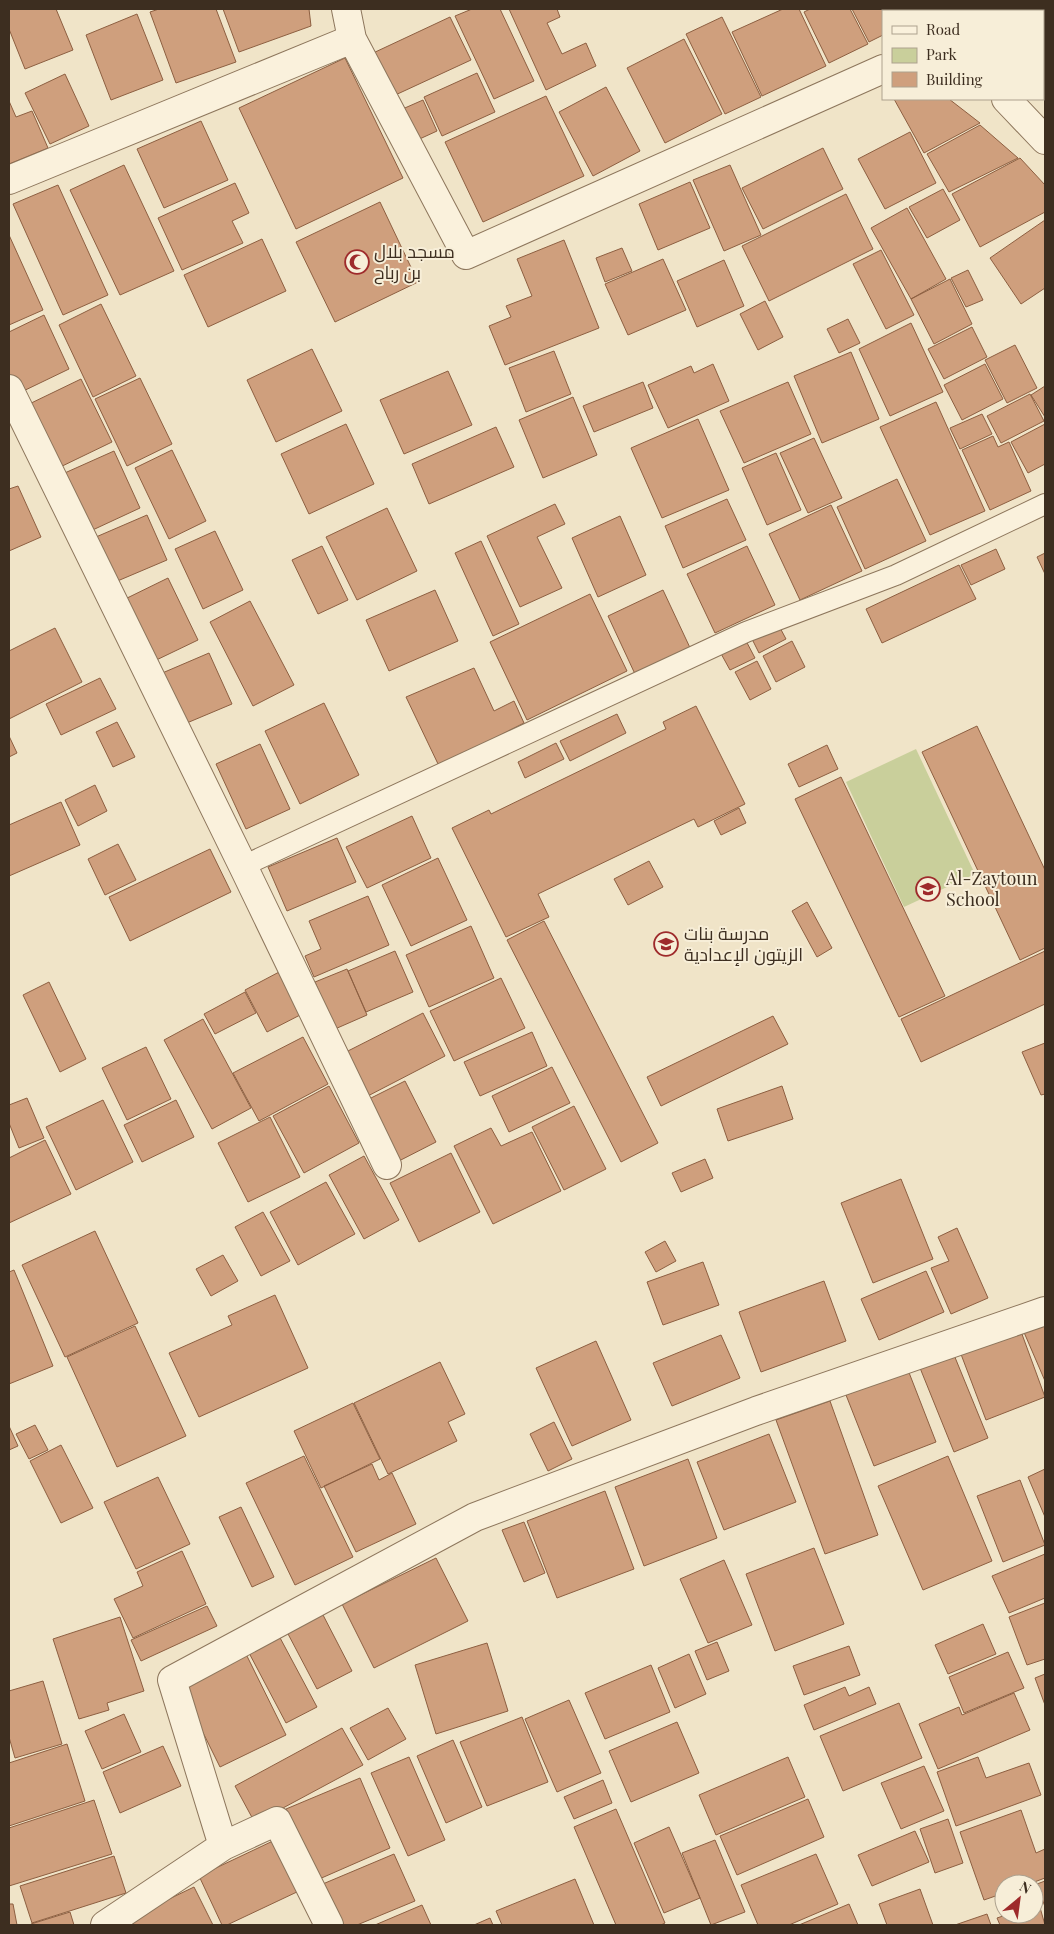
<svg xmlns="http://www.w3.org/2000/svg" width="1054" height="1934" viewBox="0 0 1054 1934" font-family="'Playfair Display',Cairo,serif">
<style>
.green{fill:#c9cf9b}
.building{fill:#cf9f7d;stroke:#8d5f41}
.lines{fill:none;stroke-linecap:round;stroke-linejoin:round}
.lane-casing{stroke:#8d765c;stroke-width:22}
.street-casing{stroke:#8d765c;stroke-width:30}
.lane{stroke:#faf1dc;stroke-width:20}
.street{stroke:#faf1dc;stroke-width:28}
.labels{text-anchor:middle;stroke-width:4;stroke-linejoin:round;paint-order:stroke}
.poi-label{font-size:18px;fill:#3d2e20;stroke:#f7eed8;text-anchor:start}
</style>
<rect width="100%" height="100%" fill="#f0e4c8"/>
<path class="green" d="M916,749L975,874L904,907L846,782Z"/>
<path class="building" d="M9,9H56L73,50L25,69L9,29Z
M159,9H216L236,62L176,83L150,12Z
M223,9H309L311,26L239,52Z
M472,9H500L534,81L494,99L455,16Z
M509,9H557L560,17L547,23L562,54L586,43L596,66L546,90Z
M783,9H799L826,66L762,96L732,32Z
M810,9H850L868,44L829,63L804,12Z
M852,9H897L898,11H883V35L869,42Z
M137,14L163,80L111,100L86,35Z
M450,17L471,60L391,97L371,54Z
M722,17L761,97L725,114L686,34Z
M1045,25V79L1043,75V27Z
M684,39L722,114L665,143L627,68Z
M345,58L403,178L296,229L239,108Z
M477,73L495,112L442,136L424,97Z
M65,74L89,126L50,144L25,93Z
M606,87L640,151L593,176L559,112Z
M546,96L584,176L483,222L445,142Z
M894,99H949L980,123L924,153Z
M423,100L437,131L413,142L398,111Z
M9,101L16,117L32,111L48,148L9,164Z
M201,121L228,180L164,208L137,149Z
M980,125L1018,158L949,192L927,154Z
M910,132L936,183L885,209L858,159Z
M823,148L843,189L763,229L742,188Z
M1020,158L1045,185V212L980,247L952,194Z
M124,165L174,271L120,295L70,190Z
M730,165L761,235L724,251L693,180Z
M690,182L710,228L658,250L639,204Z
M235,183L249,213L232,221L243,243L182,270L158,218Z
M58,185L108,295L63,315L13,204Z
M943,189L960,220L927,238L909,207Z
M846,194L873,249L769,301L742,246Z
M380,202L418,282L335,322L296,242Z
M907,208L946,279L911,299L871,228Z
M1045,220V288L1021,304L990,258Z
M9,235L43,310L9,325Z
M262,239L286,291L208,327L184,275Z
M564,240L599,328L505,365L489,326L511,317L506,306L532,296L517,259Z
M622,248L632,271L605,282L596,258Z
M881,250L914,315L886,329L853,264Z
M663,259L686,310L628,335L605,284Z
M724,260L744,306L697,327L677,281Z
M968,270L983,300L966,307L951,278Z
M950,279L972,324L934,344L911,299Z
M765,301L783,337L758,350L740,314Z
M101,304L136,376L93,397L59,325Z
M44,315L69,369L15,395L9,382V332Z
M848,319L860,343L839,353L827,329Z
M911,323L943,392L890,416L859,349Z
M972,327L987,357L944,379L928,349Z
M1015,345L1037,388L1007,403L985,360Z
M312,349L342,411L276,442L247,380Z
M554,351L571,394L526,412L509,368Z
M851,352L879,419L822,443L794,376Z
M713,364L729,401L668,428L648,385L691,366L694,373Z
M985,364L1003,399L962,420L944,385Z
M448,371L472,425L404,454L380,400Z
M140,378L172,444L127,466L95,399Z
M81,379L112,442L54,470L23,407Z
M643,382L653,408L594,432L583,406Z
M788,382L811,434L744,463L720,411Z
M1045,386V417L1031,395Z
M1030,394L1044,421L1001,443L987,416Z
M573,397L597,455L543,478L519,420Z
M936,402L985,511L930,535L880,427Z
M982,414L992,434L960,449L950,428Z
M698,419L729,490L662,518L631,448Z
M346,424L374,484L309,514L281,454Z
M1045,424V464L1028,473L1011,442Z
M496,427L514,467L429,504L412,464Z
M993,436L998,447L1009,442L1031,491L990,510L962,450Z
M814,438L842,498L808,513L780,453Z
M172,450L206,521L169,539L135,468Z
M114,451L140,508L84,534L58,476Z
M776,453L801,510L767,525L742,468Z
M897,479L926,541L865,569L837,507Z
M18,486L41,537L9,551V489Z
M727,499L746,540L683,568L665,526Z
M555,504L565,524L537,537L562,588L520,607L487,536Z
M831,505L862,571L800,600L769,534Z
M387,508L417,571L357,600L326,537Z
M147,515L167,560L108,585L89,540Z
M620,516L646,575L598,597L572,538Z
M215,531L243,590L203,609L175,549Z
M481,541L519,624L493,636L455,553Z
M322,546L348,600L318,614L292,560Z
M747,546L775,605L715,633L687,574Z
M996,549L1005,569L971,585L961,565Z
M1045,553V574L1037,557Z
M959,565L976,599L882,643L866,609Z
M168,578L198,640L148,664L119,602Z
M435,590L458,641L389,671L366,620Z
M663,590L692,652L635,674L608,616Z
M590,594L627,671L527,720L490,642Z
M250,601L294,685L253,706L210,622Z
M778,624L786,639L759,653L751,637Z
M55,628L82,682L9,719V651Z
M744,637L755,658L730,670L719,650Z
M792,641L805,667L776,682L763,656Z
M209,653L232,704L182,725L160,674Z
M757,661L771,689L750,700L735,672Z
M474,668L494,711L514,701L524,723L439,766L406,697Z
M100,678L116,709L61,735L46,704Z
M324,703L359,775L300,804L265,731Z
M696,706L745,804L698,827L694,819L538,894L549,917L506,937L452,828L489,810L491,814L666,729L663,722Z
M617,714L626,733L570,761L560,741Z
M117,722L135,757L113,767L96,732Z
M977,726L1045,870V948L1020,960L922,752Z
M9,736L17,753L9,757Z
M556,743L564,759L525,778L518,762Z
M260,744L290,809L246,829L216,764Z
M827,745L838,769L799,787L788,764Z
M841,777L945,996L899,1017L795,799Z
M95,785L107,811L78,826L65,800Z
M61,802L80,845L9,876V825Z
M739,808L746,823L721,835L714,821Z
M412,816L431,858L367,888L346,847Z
M337,838L356,882L287,911L268,867Z
M118,844L136,880L105,895L88,859Z
M210,849L231,892L130,941L109,897Z
M438,858L467,920L411,946L382,885Z
M649,861L663,887L628,905L614,879Z
M368,896L389,945L314,977L305,956L321,949L309,921Z
M807,902L832,948L817,957L792,911Z
M544,921L658,1143L621,1162L507,940Z
M471,926L494,978L429,1007L406,955Z
M395,951L413,992L366,1012L348,971Z
M1045,951V1004L921,1062L901,1019Z
M347,969L367,1015L335,1029L315,982Z
M281,971L304,1013L267,1032L245,990Z
M501,978L525,1028L454,1061L430,1011Z
M49,982L86,1059L60,1072L23,995Z
M245,992L256,1013L215,1034L204,1014Z
M423,1013L445,1056L362,1099L340,1055Z
M773,1016L788,1044L661,1106L647,1077Z
M203,1019L251,1108L212,1129L164,1040Z
M532,1032L547,1066L480,1096L464,1062Z
M303,1037L328,1084L259,1121L233,1073Z
M1045,1043V1094L1041,1095L1022,1052Z
M146,1047L171,1099L127,1120L102,1068Z
M552,1067L570,1103L509,1132L492,1096Z
M405,1081L436,1142L393,1164L361,1103Z
M329,1086L359,1143L304,1173L273,1116Z
M782,1086L793,1119L728,1141L717,1109Z
M27,1098L44,1138L19,1148L9,1123V1105Z
M103,1100L133,1162L76,1190L46,1127Z
M176,1100L194,1137L142,1162L124,1125Z
M574,1106L606,1169L564,1190L532,1127Z
M270,1117L300,1177L248,1202L218,1143Z
M491,1128L501,1146L532,1132L561,1191L493,1224L454,1146Z
M45,1140L71,1194L9,1223V1158Z
M451,1153L480,1212L419,1242L390,1183Z
M364,1156L399,1220L364,1239L329,1175Z
M705,1159L713,1178L681,1192L672,1173Z
M901,1179L933,1259L873,1283L841,1203Z
M326,1182L355,1234L298,1265L270,1212Z
M263,1212L290,1261L261,1276L235,1227Z
M957,1228L988,1298L951,1314L931,1268L949,1261L938,1237Z
M95,1231L138,1323L65,1357L22,1265Z
M665,1241L676,1261L656,1272L645,1252Z
M223,1255L238,1281L211,1296L196,1269Z
M703,1262L719,1305L663,1325L647,1282Z
M14,1270L53,1366L9,1384V1272Z
M926,1271L944,1312L879,1340L861,1299Z
M824,1281L846,1341L761,1372L739,1312Z
M275,1295L308,1368L199,1417L169,1353L232,1325L228,1316Z
M1045,1321V1381L1023,1330Z
M135,1326L186,1436L117,1467L67,1357Z
M1019,1326L1045,1397L986,1420L959,1349Z
M721,1335L740,1378L672,1406L653,1363Z
M596,1341L631,1420L572,1446L536,1368Z
M952,1350L988,1438L954,1452L918,1363Z
M440,1362L465,1414L448,1422L457,1441L388,1474L354,1403Z
M908,1370L936,1442L874,1466L846,1395Z
M830,1401L878,1535L825,1554L776,1420Z
M353,1403L380,1459L321,1488L294,1431Z
M554,1422L572,1459L548,1471L530,1434Z
M35,1425L48,1450L29,1459L16,1434Z
M9,1426L18,1446L9,1450Z
M769,1434L796,1502L724,1530L697,1462Z
M61,1445L93,1508L61,1523L30,1461Z
M304,1456L353,1557L295,1585L246,1483Z
M948,1456L992,1561L923,1590L878,1486Z
M688,1459L717,1538L644,1566L615,1487Z
M372,1464L379,1480L392,1473L416,1524L356,1552L324,1486Z
M1045,1469V1517L1028,1477Z
M158,1477L190,1544L136,1569L104,1502Z
M1020,1480L1045,1545L1003,1562L977,1496Z
M605,1491L634,1569L557,1598L527,1521Z
M241,1507L274,1577L252,1587L219,1517Z
M524,1522L545,1573L524,1582L502,1530Z
M814,1548L844,1624L775,1651L746,1574Z
M182,1551L206,1604L133,1638L114,1599L143,1586L137,1572Z
M1045,1554V1598L1009,1613L992,1576Z
M436,1558L468,1621L374,1668L342,1604Z
M724,1560L752,1625L708,1643L680,1579Z
M1045,1603V1659L1027,1665L1009,1617Z
M207,1606L217,1626L141,1661L131,1640Z
M322,1613L352,1671L317,1689L287,1632Z
M120,1617L144,1691L107,1703L109,1710L79,1719L53,1639Z
M983,1624L996,1654L948,1674L935,1645Z
M278,1634L317,1707L286,1723L248,1651Z
M717,1642L729,1671L707,1680L695,1651Z
M487,1643L508,1711L436,1734L415,1665Z
M849,1646L860,1675L804,1695L793,1666Z
M244,1650L286,1735L220,1767L178,1682Z
M1008,1652L1024,1688L964,1713L949,1677Z
M689,1654L706,1694L675,1708L658,1668Z
M651,1665L670,1712L605,1739L585,1693Z
M1045,1674V1705L1035,1678Z
M43,1681L62,1744L15,1758L9,1737V1691Z
M845,1687L849,1696L869,1687L876,1704L814,1730L804,1705Z
M1014,1693L1030,1730L938,1769L919,1724L959,1707L962,1715Z
M569,1700L601,1773L557,1792L525,1719Z
M899,1703L922,1758L843,1791L820,1736Z
M388,1708L406,1739L368,1760L350,1728Z
M124,1714L141,1752L102,1769L85,1731Z
M522,1717L548,1782L487,1806L460,1742Z
M677,1722L699,1773L631,1802L609,1751Z
M342,1728L363,1765L255,1823L235,1786Z
M453,1740L482,1807L446,1823L417,1756Z
M67,1744L85,1801L9,1826V1763Z
M163,1746L181,1786L120,1813L103,1772Z
M409,1757L445,1840L408,1856L371,1773Z
M788,1757L805,1797L716,1835L699,1795Z
M978,1757L986,1778L1029,1763L1041,1795L956,1826L937,1772Z
M924,1766L944,1811L901,1829L881,1783Z
M360,1778L390,1848L317,1880L286,1809Z
M603,1780L612,1803L574,1819L564,1797Z
M808,1799L824,1837L737,1875L720,1836Z
M94,1800L112,1854L9,1886V1828Z
M616,1809L665,1923L661,1925H616L574,1827Z
M1021,1810L1036,1853L1045,1849V1878L1029,1884H1004V1893L984,1900L960,1832Z
M948,1819L963,1863L935,1873L920,1829Z
M669,1827L700,1898L664,1913L634,1843Z
M915,1831L929,1862L872,1886L858,1855Z
M275,1840L299,1891L227,1925H222L199,1876Z
M715,1840L745,1912L711,1925L682,1853Z
M394,1854L415,1901L357,1925H335L318,1886Z
M816,1854L838,1904L789,1925H758L741,1885Z
M114,1856L126,1893L32,1923L20,1886Z
M575,1879L594,1925H502L496,1911Z
M1045,1881V1907L1037,1884Z
M194,1887L213,1925H115Z
M920,1889L933,1925H887L879,1904Z
M9,1904H13L17,1925H9Z
M849,1904L858,1925H799Z
M1039,1904L1045,1925H1000L997,1918L1009,1914H1034V1906Z
M422,1905L431,1925H375Z
M70,1912L74,1925H32L31,1924Z
M987,1914L991,1925H955Z
M490,1918L493,1925H474Z"/>
<g class="lines">
<g class="lane-casing">
<path id="lane" d="M243,866L746,632L896,575L1045,504"/>
</g>
<g class="street-casing">
<path id="street" d="M346,9L352,39L466,255L883,69
M936,9L937,11
M1006,99L1045,140
M9,180L352,39
M9,389L243,866L387,1165
M223,1846L277,1821L329,1925
M105,1925L223,1846L172,1680L475,1517L756,1411L1045,1311"/>
</g>
<use href="#lane" class="lane"/>
<use href="#street" class="street"/>
</g>
<defs>
<g id="mosque-ring" transform="scale(1.25)"><circle r="9.5" fill="#f7eed8" stroke="#9e2a2b" stroke-width="1.5"/><path d="M3.5-4.9A6 6 0 1 0 3.5 4.9A5 5 0 1 1 3.5-4.9Z" fill="#9e2a2b"/></g>
<g id="school-ring" transform="scale(1.25)"><circle r="9.5" fill="#f7eed8" stroke="#9e2a2b" stroke-width="1.5"/><path d="M0-5L7-2L0 1L-7-2ZM-4 1L0 2.5L4 1V4Q0 6-4 4Z" fill="#9e2a2b"/></g>
</defs>
<g fill-rule="evenodd">
<use href="#mosque-ring" x="357" y="262"/>
<use href="#school-ring" x="928" y="889"/>
<use href="#school-ring" x="666" y="944"/>
</g>
<g class="labels">
<g class="poi-label">
<text x="374" y="258">مسجد بلال<tspan x="374" dy="21">بن رباح</tspan></text>
<text x="946" y="885">Al-Zaytoun<tspan x="946" dy="21">School</tspan></text>
<text x="684" y="940">مدرسة بنات<tspan x="684" dy="21">الزيتون الإعدادية</tspan></text>
</g>
</g>
<rect width="1054" height="1934" fill="none" stroke="#3d2e20" stroke-width="20"/>
<rect x="882" y="10" width="162" height="90" fill="#f7eed8" stroke="#ada18e"/>
<rect x="892" y="26" width="25" height="8" fill="#faf1dc" stroke="#ada18e"/>
<text x="926" y="35" font-size="15" fill="#3d2e20">Road</text>
<rect x="892" y="48" width="25" height="15" fill="#c9cf9b" stroke="#ada18e"/>
<text x="926" y="60" font-size="15" fill="#3d2e20">Park</text>
<rect x="892" y="72" width="25" height="15" fill="#cf9f7d" stroke="#ada18e"/>
<text x="926" y="85" font-size="15" fill="#3d2e20">Building</text>
<g transform="translate(1019 1899) rotate(29)"><circle r="24" fill="#f7eed8" stroke="#ada18e"/>
<path d="M0-4L9 19L0 12L-9 19Z" fill="#9e2a2b"/>
<text y="-8" font-size="14" font-weight="bold" text-anchor="middle" fill="#3d2e20">N</text>
</g>
</svg>
